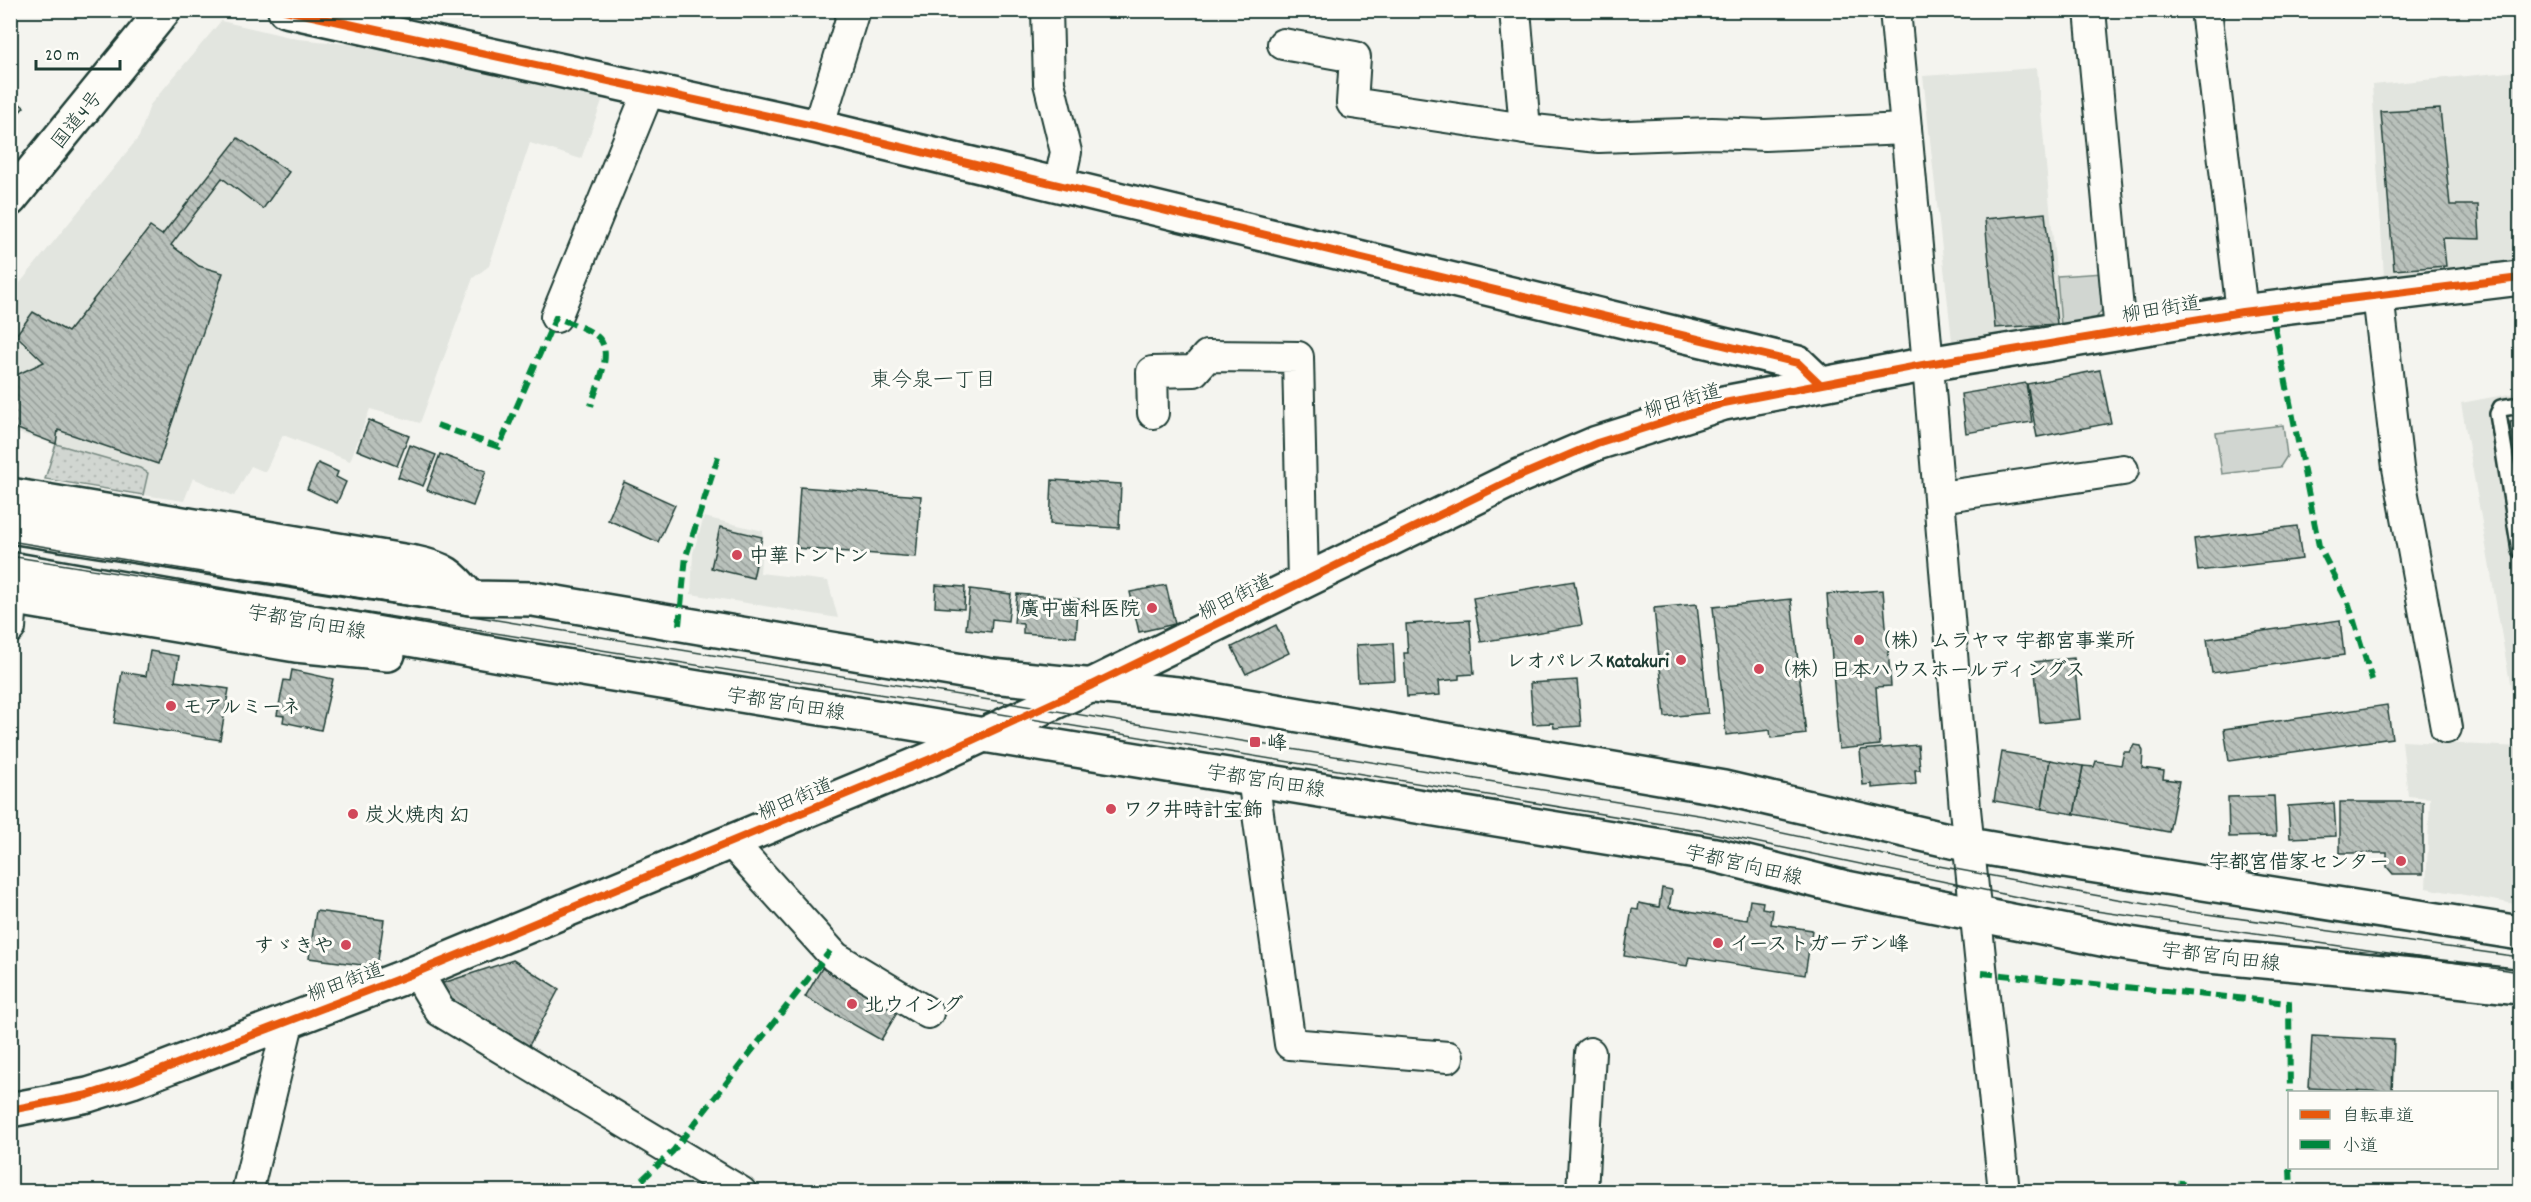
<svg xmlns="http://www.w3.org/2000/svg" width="2531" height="1202" font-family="Dekko,'Klee One',sans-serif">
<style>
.built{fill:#e2e5df}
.grass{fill:url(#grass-dots);stroke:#788a82;stroke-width:1.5}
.park{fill:#d1d6d1;stroke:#788a82;stroke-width:1.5}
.building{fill:url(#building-back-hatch);stroke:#1f3d34;stroke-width:1.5}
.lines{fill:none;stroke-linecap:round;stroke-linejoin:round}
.lane-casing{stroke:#1f3d34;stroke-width:20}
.street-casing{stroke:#1f3d34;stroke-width:34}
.secondary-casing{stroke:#1f3d34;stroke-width:38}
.primary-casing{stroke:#1f3d34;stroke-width:38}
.highway-casing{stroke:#1f3d34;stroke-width:38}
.lane{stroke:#fdfcf7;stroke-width:15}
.street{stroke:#fdfcf7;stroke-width:30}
.secondary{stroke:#fdfcf7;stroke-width:33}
.primary{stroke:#fdfcf7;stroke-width:33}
.highway{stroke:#fdfcf7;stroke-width:33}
.tram{stroke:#1f3d34;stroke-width:1.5}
.quiet{stroke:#00873e;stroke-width:6;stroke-dasharray:12 6;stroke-linecap:butt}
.cycleway-casing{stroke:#fdfcf7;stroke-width:11}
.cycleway{stroke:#e8590c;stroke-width:8}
.poi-dot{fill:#d1495b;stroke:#fdfcf7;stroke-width:2}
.labels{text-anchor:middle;stroke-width:6;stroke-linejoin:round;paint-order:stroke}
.street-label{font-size:20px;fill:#1f3d34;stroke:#fdfcf7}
.poi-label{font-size:20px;font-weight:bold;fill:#1f3d34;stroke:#fdfcf7;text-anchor:start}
.neighbourhood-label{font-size:21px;fill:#1f3d34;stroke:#fdfcf7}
</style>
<defs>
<pattern id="grass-dots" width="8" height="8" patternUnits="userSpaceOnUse" patternTransform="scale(1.5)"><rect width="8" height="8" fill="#d1d6d1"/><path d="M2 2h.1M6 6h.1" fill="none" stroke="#b3b9b4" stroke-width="1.8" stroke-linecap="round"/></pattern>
<pattern id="building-back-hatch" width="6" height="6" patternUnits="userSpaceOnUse" patternTransform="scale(1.5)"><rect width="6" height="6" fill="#b9c1bb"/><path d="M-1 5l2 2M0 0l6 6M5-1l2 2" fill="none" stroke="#969e99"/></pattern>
</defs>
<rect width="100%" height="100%" fill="#f4f4ef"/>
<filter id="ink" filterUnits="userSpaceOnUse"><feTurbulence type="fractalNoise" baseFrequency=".0167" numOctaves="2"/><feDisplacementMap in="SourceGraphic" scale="12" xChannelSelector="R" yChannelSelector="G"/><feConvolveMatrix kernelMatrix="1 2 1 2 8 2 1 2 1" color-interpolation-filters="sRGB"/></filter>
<g filter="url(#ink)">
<!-- built -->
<g class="built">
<path d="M221,21L298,39L378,47L442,60L599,94L603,98L581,159L530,143L489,266L473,278L420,423L370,409L350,461L283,435L265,472L251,466L234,496L193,478L184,501L143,495L148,473L140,468L11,431V294L139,137L150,105Z"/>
<path d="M2037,68L2061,325L1955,343L1952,341L1923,76Z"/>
<path d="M2519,71L2520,263L2384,277L2372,85Z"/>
<path d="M2520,293V340L2513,294Z"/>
<path d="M2520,392V740L2461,403Z"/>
<path d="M704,517L763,531L760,573L828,581L838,618L691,594L693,553Z"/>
<path d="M2402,741L2520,747V905L2426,888L2430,798L2408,796Z"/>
</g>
<!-- grass -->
<path class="grass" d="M56,444L140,468L148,473L143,495L45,479Z"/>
<!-- park -->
<g class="park">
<path d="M2104,273L2107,302L2095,320L2061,325L2057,276Z"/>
<path d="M2283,425L2287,456L2280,467L2222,474L2216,433Z"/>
</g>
<!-- building -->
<g class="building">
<path d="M10,96L24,107L10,123Z"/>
<path d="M2440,109L2450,205H2478L2480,239L2443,238L2446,266L2394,270L2381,112Z"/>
<path d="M238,138L289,172L263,209L222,178L171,245L199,266L223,273L158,464L58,430L56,444L10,426V378L44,362L16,335L33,312L68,332L150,227L162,235Z"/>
<path d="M2045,213L2057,324L1995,328L1985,219Z"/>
<path d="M2100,370L2111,423L2037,437L2027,384Z"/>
<path d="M2026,383L2032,422L1966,433L1961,394Z"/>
<path d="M369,420L409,436L397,466L357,450Z"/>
<path d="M2520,420V517L2510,422Z"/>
<path d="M410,445L436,455L423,486L398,477Z"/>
<path d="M440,454L486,471L473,506L427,490Z"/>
<path d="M318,463L338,472L336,477L346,482L337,503L307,489Z"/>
<path d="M1052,480L1121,484L1119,528L1050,524Z"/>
<path d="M624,482L675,505L658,542L608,520Z"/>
<path d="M800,487L921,496L916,557L796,548Z"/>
<path d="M2297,526L2302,559L2198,571L2194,539Z"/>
<path d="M720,527L762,537L753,578L711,568Z"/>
<path d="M1574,581L1582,625L1481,642L1473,598Z"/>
<path d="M936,585L965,587L964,609L935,607Z"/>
<path d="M1166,585L1175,624L1139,632L1130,592Z"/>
<path d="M970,589L1011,594L1008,621L992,619L991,632L966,629Z"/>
<path d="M1883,590L1891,686L1876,687L1880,745L1839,749L1827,594Z"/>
<path d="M1017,594L1079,599L1076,637L1023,633V624L1014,623Z"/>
<path d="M1791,599L1806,734L1771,738L1770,730L1726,735L1713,607Z"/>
<path d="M1697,604L1708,713L1665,717L1654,608Z"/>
<path d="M1470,620L1474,674L1459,675V679L1439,681L1440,695L1407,697L1404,653H1408L1406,624Z"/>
<path d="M2340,620L2344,655L2212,673L2207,639Z"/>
<path d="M1276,625L1289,653L1246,674L1232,647Z"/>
<path d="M1393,643L1395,680L1358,682L1356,645Z"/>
<path d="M150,651L179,656L175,681L229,689L220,740L114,723L122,672L146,676Z"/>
<path d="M2074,658L2080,719L2040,723L2034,662Z"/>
<path d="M292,670L333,679L321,730L283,722L284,716L277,715L284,680L290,681Z"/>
<path d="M1577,680L1581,726L1554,728L1553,723L1533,724L1530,683Z"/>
<path d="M2387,705L2392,738L2229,761L2224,729Z"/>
<path d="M1918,745L1920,770H1915L1916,784L1872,788V784L1863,785L1860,750Z"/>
<path d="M2134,745L2141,746L2143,751L2142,768L2164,771L2163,779L2179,781L2169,832L2074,814L2083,766L2094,767L2096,761L2121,765L2124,752H2130Z"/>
<path d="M2002,752L2050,760L2042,809L1994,801Z"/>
<path d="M2050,760L2083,766L2074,814L2042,809Z"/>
<path d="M2274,796L2276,836L2229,837L2228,797Z"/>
<path d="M2340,802H2423V874H2393L2387,867V853H2340Z"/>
<path d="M2334,803L2336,836L2290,838L2288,806Z"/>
<path d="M1662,888L1672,890L1669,908L1747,920L1750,900L1763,902L1762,908L1773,910L1771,924L1812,930L1805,975L1689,957L1687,966L1624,956L1632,909L1638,910L1639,903L1659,907Z"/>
<path d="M316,911L384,920L377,967L309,958Z"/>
<path d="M513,960L559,989L524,1055L445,1004L437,985Z"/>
<path d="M822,968L898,1011L881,1040L805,997Z"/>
<path d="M2312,1036L2394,1040L2392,1092L2309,1088Z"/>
</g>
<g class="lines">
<!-- lane casing -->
<g class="lane-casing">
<path id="lane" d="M2520,405L2501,408L2498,414L2520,550"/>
</g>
<!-- street casing -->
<g class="street-casing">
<g id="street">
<path d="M1047,10L1049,83L1066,152L1059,185"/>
<path d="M1515,10L1525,129"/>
<path d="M1895,10L1927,354L1965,809L2004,1192"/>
<path d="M2090,10L2120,331"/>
<path d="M2206,10L2242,312"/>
<path d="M1283,44L1355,57L1352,103L1525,129L1599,137L1712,133L1765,135L1906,129"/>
<path d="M818,127L854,10"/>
<path d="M2378,295L2398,468L2446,728"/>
<path d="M556,317L649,90"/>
<path d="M1153,413L1152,372L1194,371L1207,356L1298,357L1303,582"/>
<path d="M1940,497L2123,470"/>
<path d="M10,628L12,598"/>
<path d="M1253,778L1290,1044L1448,1057"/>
<path d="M732,843L835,957L928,1013"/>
<path d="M417,972L440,1011L741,1192"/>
<path d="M247,1192L289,1019"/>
<path d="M1582,1192L1590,1053"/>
</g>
</g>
<!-- secondary casing -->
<g class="secondary-casing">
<g id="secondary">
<path d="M285,10L818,127L1798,363L1820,384"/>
<path d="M10,1110L88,1095L132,1081L417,972L933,758L1092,685L1515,478L1597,443L1724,403L1928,364L2242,312L2520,278"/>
</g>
</g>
<!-- primary casing -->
<g class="primary-casing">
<g id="primary">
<path d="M10,495L415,563C444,569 451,574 470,598"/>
<path d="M10,526L470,598L533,599L992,676L1177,694L1724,788L1969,845L2033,856L2520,933"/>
<path d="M10,569L534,661L1715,855L1846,888L2117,942L2198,955L2393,973L2520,987"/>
<path d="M10,597L296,645L388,654"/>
</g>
</g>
<!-- highway casing -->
<g class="highway-casing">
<path id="highway" d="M10,199L164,10"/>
</g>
<!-- lane -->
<use href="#lane" class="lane"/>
<!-- street -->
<use href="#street" class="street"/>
<!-- secondary -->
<use href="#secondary" class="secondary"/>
<!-- primary -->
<use href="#primary" class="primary"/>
<!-- highway -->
<use href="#highway" class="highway"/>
<!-- tram -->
<g class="tram">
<path d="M10,541L1704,816L1912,861L2094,895L2192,912L2520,957"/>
<path d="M10,556L935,703L1698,830L2027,899L2089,910L2520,972"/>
</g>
<!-- quiet -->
<g class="quiet">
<path d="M2271,308L2319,546L2349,605L2372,680"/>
<path d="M437,425L499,447L556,317C568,323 589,328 599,338C614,354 596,387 591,406"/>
<path d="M679,625L686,556L720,451"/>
<path d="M1982,973L2289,1003L2290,1092"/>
<path d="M2290,1168L2291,1192"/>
<path d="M629,1192L673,1151L830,951"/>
<path d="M2181,1192L2182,1175"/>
</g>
<!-- cycleway casing -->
<g class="cycleway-casing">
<g id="cycleway">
<path d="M285,10L818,127L1798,363L1820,384"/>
<path d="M10,1110L88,1095L132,1081L417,972L933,758L1092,685L1515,478L1597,443L1724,403L1928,364L2242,312L2520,278"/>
</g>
</g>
<!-- cycleway -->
<use href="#cycleway" class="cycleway"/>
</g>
</g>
<!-- markers -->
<g class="poi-dot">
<circle cx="737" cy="555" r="6"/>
<circle cx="1152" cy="608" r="6"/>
<circle cx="1859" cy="640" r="6"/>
<circle cx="1681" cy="660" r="6"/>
<circle cx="1759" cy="669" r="6"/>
<circle cx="171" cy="706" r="6"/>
<rect x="1249" y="736" width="12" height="12" rx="3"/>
<circle cx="1111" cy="809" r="6"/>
<circle cx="353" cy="814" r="6"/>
<circle cx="2401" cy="861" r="6"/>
<circle cx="1718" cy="943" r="6"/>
<circle cx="346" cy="945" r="6"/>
<circle cx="852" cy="1004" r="6"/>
</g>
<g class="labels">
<!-- street labels -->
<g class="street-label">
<text transform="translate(76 119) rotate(-51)" y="7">国道4号</text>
<text transform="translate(2161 308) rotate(-9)" y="7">柳田街道</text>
<text transform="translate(1682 400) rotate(-16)" y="7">柳田街道</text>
<text transform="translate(1235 596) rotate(-26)" y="7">柳田街道</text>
<text transform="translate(307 621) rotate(10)" y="7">宇都宮向田線</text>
<text transform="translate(786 703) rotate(9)" y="7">宇都宮向田線</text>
<text transform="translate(1266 780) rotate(9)" y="7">宇都宮向田線</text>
<text transform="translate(795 798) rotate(-23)" y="7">柳田街道</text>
<text transform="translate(1744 864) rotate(13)" y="7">宇都宮向田線</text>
<text transform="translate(2221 956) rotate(7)" y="7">宇都宮向田線</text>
<text transform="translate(345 981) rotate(-20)" y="7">柳田街道</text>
</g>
<!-- poi labels -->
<g class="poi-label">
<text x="749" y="562">中華トントン</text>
<text x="1140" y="615" text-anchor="end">廣中歯科医院</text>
<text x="1871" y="647">（株）ムラヤマ 宇都宮事業所</text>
<text x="1669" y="667" text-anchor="end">レオパレスKatakuri</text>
<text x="1771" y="676">（株）日本ハウスホールディングス</text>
<text x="183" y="713">モアルミーネ</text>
<text x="1267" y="749">峰</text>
<text x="1123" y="816">ワク井時計宝飾</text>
<text x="365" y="821">炭火焼肉 幻</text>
<text x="2389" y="868" text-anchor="end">宇都宮借家センター</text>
<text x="1730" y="950">イーストガーデン峰</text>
<text x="334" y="952" text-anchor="end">すゞきや</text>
<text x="864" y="1011">北ウイング</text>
</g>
<!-- neighbourhood labels -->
<g class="neighbourhood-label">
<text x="933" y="386">東今泉一丁目</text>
</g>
</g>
<!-- margin -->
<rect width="2531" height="1202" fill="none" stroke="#fdfcf7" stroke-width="36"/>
<rect x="18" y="18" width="2495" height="1166" fill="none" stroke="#1f3d34" stroke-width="2" filter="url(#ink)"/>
<!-- legend -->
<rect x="2288" y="1091" width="210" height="78" fill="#fdfcf7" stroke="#a4b0a9" stroke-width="1.5"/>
<rect x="2300" y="1110" width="30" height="9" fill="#e8590c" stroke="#a4b0a9" stroke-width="1.5"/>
<text x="2342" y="1121" font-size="18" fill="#1f3d34">自転車道</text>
<rect x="2300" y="1140" width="30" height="9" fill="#00873e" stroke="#a4b0a9" stroke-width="1.5"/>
<text x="2342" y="1151" font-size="18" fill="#1f3d34">小道</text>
<!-- scale -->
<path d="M36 60v9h84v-9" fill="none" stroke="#1f3d34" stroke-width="3"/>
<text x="45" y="60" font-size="18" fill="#1f3d34" stroke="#fdfcf7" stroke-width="4.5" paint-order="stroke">20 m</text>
</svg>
